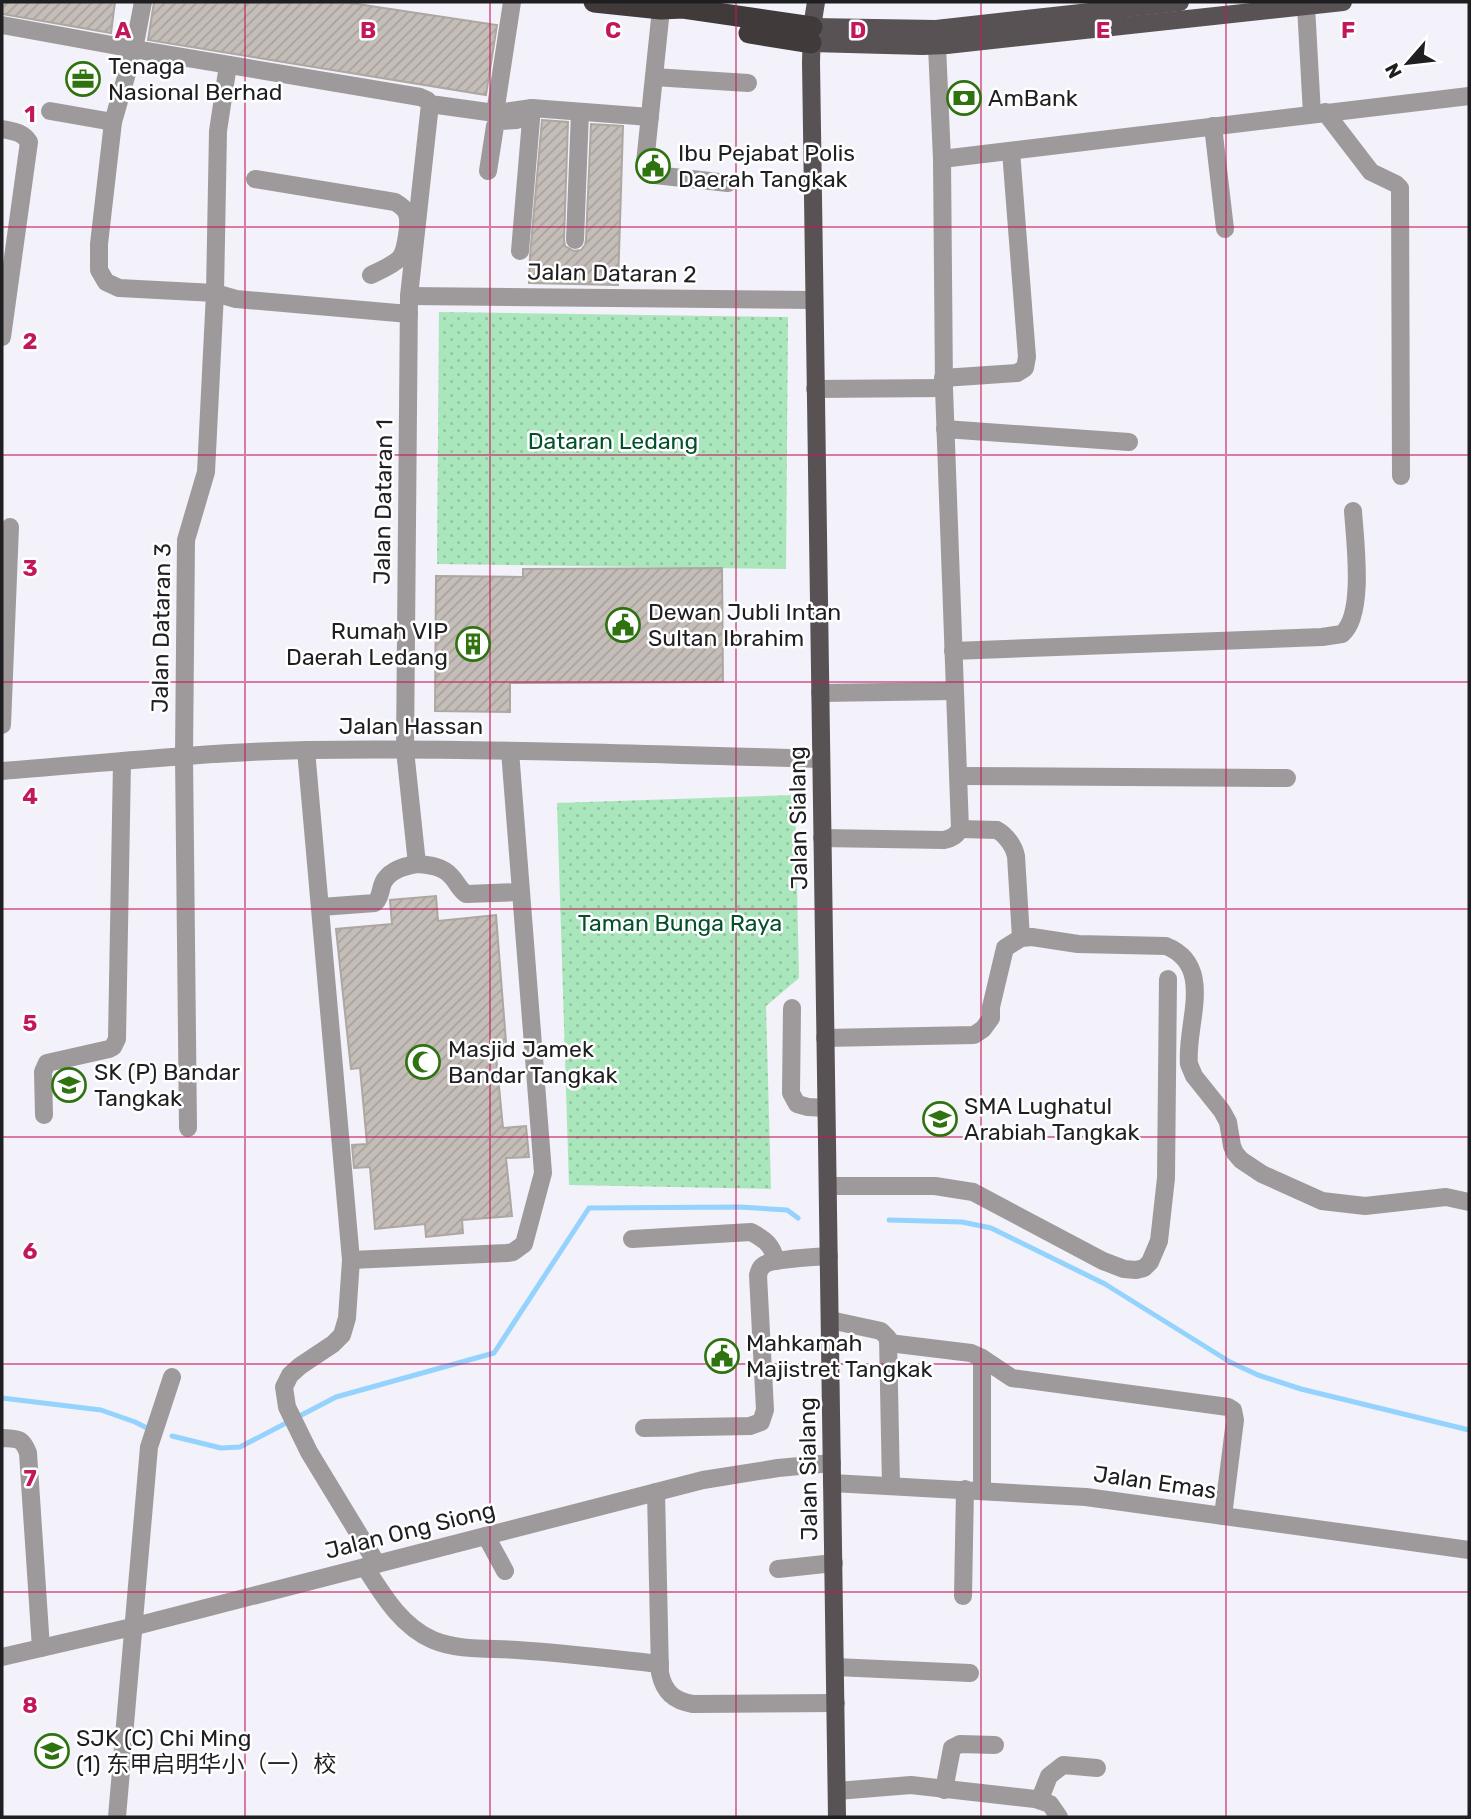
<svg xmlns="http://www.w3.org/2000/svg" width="1471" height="1819" font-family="Rubik,'Noto Sans SC',sans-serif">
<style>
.grass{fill:url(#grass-dots)}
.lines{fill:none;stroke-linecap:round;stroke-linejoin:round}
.stream{stroke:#93d3fd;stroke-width:5}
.building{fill:url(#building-hatch);stroke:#ada7a1;stroke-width:2}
.minor{stroke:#9e9a9b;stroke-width:18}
.major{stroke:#595254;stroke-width:18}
.highway{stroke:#413a3b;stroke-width:21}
.grid{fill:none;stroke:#c2185b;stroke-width:2;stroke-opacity:0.55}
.labels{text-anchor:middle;stroke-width:5;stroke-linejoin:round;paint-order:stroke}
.poi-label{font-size:23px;fill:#1f1f22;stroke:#fff;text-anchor:start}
.street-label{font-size:23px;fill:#1f1f22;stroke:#fff}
.park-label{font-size:23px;fill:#03502a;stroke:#fff}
.grid-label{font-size:23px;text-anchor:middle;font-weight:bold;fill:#c2185b;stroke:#fff;stroke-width:5;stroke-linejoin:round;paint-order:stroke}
</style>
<defs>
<pattern id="grass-dots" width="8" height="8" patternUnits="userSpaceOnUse" patternTransform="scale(1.75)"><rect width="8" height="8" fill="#aae6bc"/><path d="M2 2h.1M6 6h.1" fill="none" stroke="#92c5a1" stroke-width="1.8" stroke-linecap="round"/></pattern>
<pattern id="building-hatch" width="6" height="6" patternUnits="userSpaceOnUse" patternTransform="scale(1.75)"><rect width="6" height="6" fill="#c4bdb8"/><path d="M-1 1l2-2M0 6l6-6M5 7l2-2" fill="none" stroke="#a8a29e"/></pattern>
</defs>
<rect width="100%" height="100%" fill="#f3f1f9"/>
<!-- grass -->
<g class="grass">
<path d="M439,312L788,317L786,569L437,564Z"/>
<path d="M795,795L799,978L766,1006L771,1189L569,1185L557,803Z"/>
</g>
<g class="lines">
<!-- stream -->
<g class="stream">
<path d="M889,1220L962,1222L991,1228L1105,1284L1230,1362L1258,1375L1301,1389L1469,1430"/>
<path d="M2,1398L101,1410L135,1422L149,1429"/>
<path d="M172,1436L221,1448L240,1447L336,1397L494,1353L589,1208L740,1207L787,1210L798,1218"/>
</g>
</g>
<!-- building -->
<g class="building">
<path d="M2,2H115L111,33L2,14Z"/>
<path d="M154,2H344L497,25L486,95L148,40Z"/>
<path d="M542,120L568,122L564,240L565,246L574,251L581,250L585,245L586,240L591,124L623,126L618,285L529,283L530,256Z"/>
<path d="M722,568L723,682L510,683V712L435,711L436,576L523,577V569Z"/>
<path d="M436,896L438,921L496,915L507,1055L496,1056L503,1128L526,1126L529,1157L506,1158L512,1216L462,1220L463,1233L426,1237L425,1224L375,1229L370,1167L354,1168L352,1145L367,1144L360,1068L351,1069L336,929L392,924L390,900Z"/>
</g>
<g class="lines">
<!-- minor -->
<g class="minor">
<path d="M143,2L134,49L420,97L427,100L430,104L495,113L532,108L650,117"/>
<path d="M1306,6L1312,114"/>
<path d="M661,9L645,163C646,170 649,173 655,175L728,183"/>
<path d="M2,25L134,49L113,122L99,244V270L106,282L119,288L215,293L236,299L409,314"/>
<path d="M654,77L748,83"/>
<path d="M430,104L409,296L405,750L417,864C429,865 442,866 451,876C457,882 459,889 466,894L520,892"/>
<path d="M50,111L113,122"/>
<path d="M1325,112L1371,172L1396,184L1400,188L1401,476"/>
<path d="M495,113L512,2"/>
<path d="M1213,126L1225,229"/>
<path d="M2,129C12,131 23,132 29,142L2,337"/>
<path d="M942,159L1469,96"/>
<path d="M488,171L495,126L499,121L517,120"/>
<path d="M255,179L395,202C400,205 405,208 407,214C410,222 406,251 400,258C392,266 381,270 371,275"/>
<path d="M575,240L580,112"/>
<path d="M520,251L532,108"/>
<path d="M409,296L814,300"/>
<path d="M943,378L1017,373L1025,368L1027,357L1011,151"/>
<path d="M815,389L944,388"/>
<path d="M945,429L1129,442"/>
<path d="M953,651L1322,637L1342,634C1365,615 1355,541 1353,511"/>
<path d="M820,693L954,691"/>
<path d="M2,725L10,527"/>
<path d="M306,750L351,1260L347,1318L342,1335L333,1344L300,1366L290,1375L284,1387L287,1407L309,1452L377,1564"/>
<path d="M2,771C104,763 206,752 308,750C479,748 650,754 821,759"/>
<path d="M959,776L1287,778"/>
<path d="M960,829L997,830C1006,835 1014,846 1016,856L1021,938"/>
<path d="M822,838L944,840C952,838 956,836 960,829L944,388L942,159L937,46"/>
<path d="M321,907L375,903C381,897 380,890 383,883C389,870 404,866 417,864"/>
<path d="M792,1008L791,1093L797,1104L808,1107L826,1108"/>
<path d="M825,1038L974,1035L983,1029L991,1018V1007L1005,948L1021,938L1032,937L1078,944L1166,946C1216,966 1185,1025 1189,1064L1194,1076L1222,1111L1228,1122L1232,1146L1235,1153L1241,1160L1262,1174L1322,1201L1365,1206L1446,1197L1469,1202"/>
<path d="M44,1115L43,1072L47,1063L109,1049L113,1047L117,1039L122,762"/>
<path d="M188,1128L184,756L186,540L206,472L215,293L218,131L228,65"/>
<path d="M828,1186H935L973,1192L1103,1261L1124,1269L1136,1270L1144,1268L1150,1262L1159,1241L1166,1178L1168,979"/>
<path d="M632,1239L751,1232C766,1240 772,1245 776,1261"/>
<path d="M351,1260L507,1253L513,1252L524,1244L543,1173L510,751"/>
<path d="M830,1320L881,1331L888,1338L891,1486"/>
<path d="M889,1343L971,1353L982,1358L1012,1378L1228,1407L1233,1410L1235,1420L1223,1516"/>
<path d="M644,1428L750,1426L761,1422L765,1410L758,1275C760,1270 759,1268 764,1265C771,1259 817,1257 829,1256"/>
<path d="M2,1438C17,1439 22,1437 28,1453L41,1648"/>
<path d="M832,1483L1086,1497L1469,1550"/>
<path d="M982,1491V1358"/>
<path d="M656,1492L660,1673C664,1692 674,1701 693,1704L836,1703"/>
<path d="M486,1536L505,1571"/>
<path d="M365,1567C383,1595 401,1626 433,1640C459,1651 489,1648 517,1650C565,1653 613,1659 660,1664"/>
<path d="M778,1569L834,1563"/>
<path d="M963,1596L965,1489"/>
<path d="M2,1657L132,1627L703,1480L778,1468L832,1463"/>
<path d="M835,1667L970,1673"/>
<path d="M944,1790L952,1748L960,1744L995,1745"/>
<path d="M837,1791L911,1785L1035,1799L1050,1804L1059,1817"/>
<path d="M1040,1799L1049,1776L1063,1765L1097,1768"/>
<path d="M117,1817L149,1447L172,1377"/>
</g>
<!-- major -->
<g class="major">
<path d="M816,2L812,27L811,62L837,1817"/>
<path d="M812,27L936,29L1180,2"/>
<path d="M811,43L923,46L947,45L1343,2"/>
</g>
<!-- highway -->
<g class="highway">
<path d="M594,2L661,9L683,8L812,27"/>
<path d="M749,33L811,43"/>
</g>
</g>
<!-- grid -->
<path class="grid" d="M245,2V1817M490,2V1817M736,2V1817M981,2V1817M1226,2V1817M2,227H1469M2,455H1469M2,682H1469M2,909H1469M2,1137H1469M2,1364H1469M2,1592H1469"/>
<!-- icons -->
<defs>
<g id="office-ring" transform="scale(1.75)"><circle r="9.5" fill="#fff" stroke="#2f7311" stroke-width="1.5"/><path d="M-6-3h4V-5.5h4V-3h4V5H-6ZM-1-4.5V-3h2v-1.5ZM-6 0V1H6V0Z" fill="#2f7311"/></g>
<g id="bank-ring" transform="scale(1.75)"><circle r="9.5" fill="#fff" stroke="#2f7311" stroke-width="1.5"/><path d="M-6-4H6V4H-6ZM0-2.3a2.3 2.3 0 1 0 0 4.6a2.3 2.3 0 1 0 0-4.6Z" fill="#2f7311"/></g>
<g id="civic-ring" transform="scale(1.75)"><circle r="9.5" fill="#fff" stroke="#2f7311" stroke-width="1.5"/><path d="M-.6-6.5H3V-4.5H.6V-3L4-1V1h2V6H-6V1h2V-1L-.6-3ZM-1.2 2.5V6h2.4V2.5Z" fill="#2f7311"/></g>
<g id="building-ring" transform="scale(1.75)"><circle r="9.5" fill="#fff" stroke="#2f7311" stroke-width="1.5"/><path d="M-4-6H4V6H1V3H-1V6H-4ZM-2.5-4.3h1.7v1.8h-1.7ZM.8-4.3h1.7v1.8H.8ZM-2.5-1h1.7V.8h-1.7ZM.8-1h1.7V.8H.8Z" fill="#2f7311"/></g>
<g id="mosque-ring" transform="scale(1.75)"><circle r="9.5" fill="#fff" stroke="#2f7311" stroke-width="1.5"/><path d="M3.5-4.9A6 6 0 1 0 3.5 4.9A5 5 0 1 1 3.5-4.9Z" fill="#2f7311"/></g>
<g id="school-ring" transform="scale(1.75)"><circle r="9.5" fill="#fff" stroke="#2f7311" stroke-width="1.5"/><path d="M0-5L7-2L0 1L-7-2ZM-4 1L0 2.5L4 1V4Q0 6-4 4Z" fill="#2f7311"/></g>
</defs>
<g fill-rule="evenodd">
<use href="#office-ring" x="83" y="79"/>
<use href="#bank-ring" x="964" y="98"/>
<use href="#civic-ring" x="653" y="166"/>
<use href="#civic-ring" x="623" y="625"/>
<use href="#building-ring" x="473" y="644"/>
<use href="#mosque-ring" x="423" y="1062"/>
<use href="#school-ring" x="69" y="1085"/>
<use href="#school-ring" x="940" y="1119"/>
<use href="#civic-ring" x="722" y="1356"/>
<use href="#school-ring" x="52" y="1751"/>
</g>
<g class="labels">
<!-- poi labels -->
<g class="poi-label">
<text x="108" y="74">Tenaga<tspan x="108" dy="26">Nasional Berhad</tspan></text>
<text x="988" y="106">AmBank</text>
<text x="678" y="161">Ibu Pejabat Polis<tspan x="678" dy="26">Daerah Tangkak</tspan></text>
<text x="648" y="620">Dewan Jubli Intan<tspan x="648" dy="26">Sultan Ibrahim</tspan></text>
<text x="448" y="639" text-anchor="end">Rumah VIP<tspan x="448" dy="26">Daerah Ledang</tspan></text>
<text x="448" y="1057">Masjid Jamek<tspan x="448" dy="26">Bandar Tangkak</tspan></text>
<text x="94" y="1080">SK (P) Bandar<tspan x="94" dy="26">Tangkak</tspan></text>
<text x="964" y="1114">SMA Lughatul<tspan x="964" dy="26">Arabiah Tangkak</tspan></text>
<text x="746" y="1351">Mahkamah<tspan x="746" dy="26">Majistret Tangkak</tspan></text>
<text x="76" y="1746">SJK (C) Chi Ming<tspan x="76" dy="26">(1) 东甲启明华小（一）校</tspan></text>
</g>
<!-- street labels -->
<g class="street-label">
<text transform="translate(612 273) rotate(1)" y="8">Jalan Dataran 2</text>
<text transform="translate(383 502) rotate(-89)" y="8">Jalan Dataran 1</text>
<text transform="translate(161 628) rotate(-89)" y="8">Jalan Dataran 3</text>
<text x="411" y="734">Jalan Hassan</text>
<text transform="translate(798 818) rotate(-91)" y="8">Jalan Sialang</text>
<text transform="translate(808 1469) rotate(-91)" y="8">Jalan Sialang</text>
<text transform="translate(1155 1482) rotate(8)" y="8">Jalan Emas</text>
<text transform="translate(410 1530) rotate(-14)" y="8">Jalan Ong Siong</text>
</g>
<!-- park labels -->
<g class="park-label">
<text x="613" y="449">Dataran Ledang</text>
<text x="680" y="931">Taman Bunga Raya</text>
</g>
</g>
<g class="grid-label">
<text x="123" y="38">A</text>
<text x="368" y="38">B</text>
<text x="613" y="38">C</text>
<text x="858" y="38">D</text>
<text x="1103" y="38">E</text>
<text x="1348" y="38">F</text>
<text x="30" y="122">1</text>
<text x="30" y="349">2</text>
<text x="30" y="576">3</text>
<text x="30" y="804">4</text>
<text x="30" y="1031">5</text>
<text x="30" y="1259">6</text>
<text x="30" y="1486">7</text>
<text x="30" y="1713">8</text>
</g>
<!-- border -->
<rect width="1471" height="1819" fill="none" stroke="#1f1f22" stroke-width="7"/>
<!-- north arrow -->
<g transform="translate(1408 63) rotate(242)" stroke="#ffffff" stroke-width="5" paint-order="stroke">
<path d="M0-5L12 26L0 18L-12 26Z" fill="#1f1f22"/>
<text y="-10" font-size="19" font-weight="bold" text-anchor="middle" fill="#1f1f22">N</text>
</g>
</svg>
